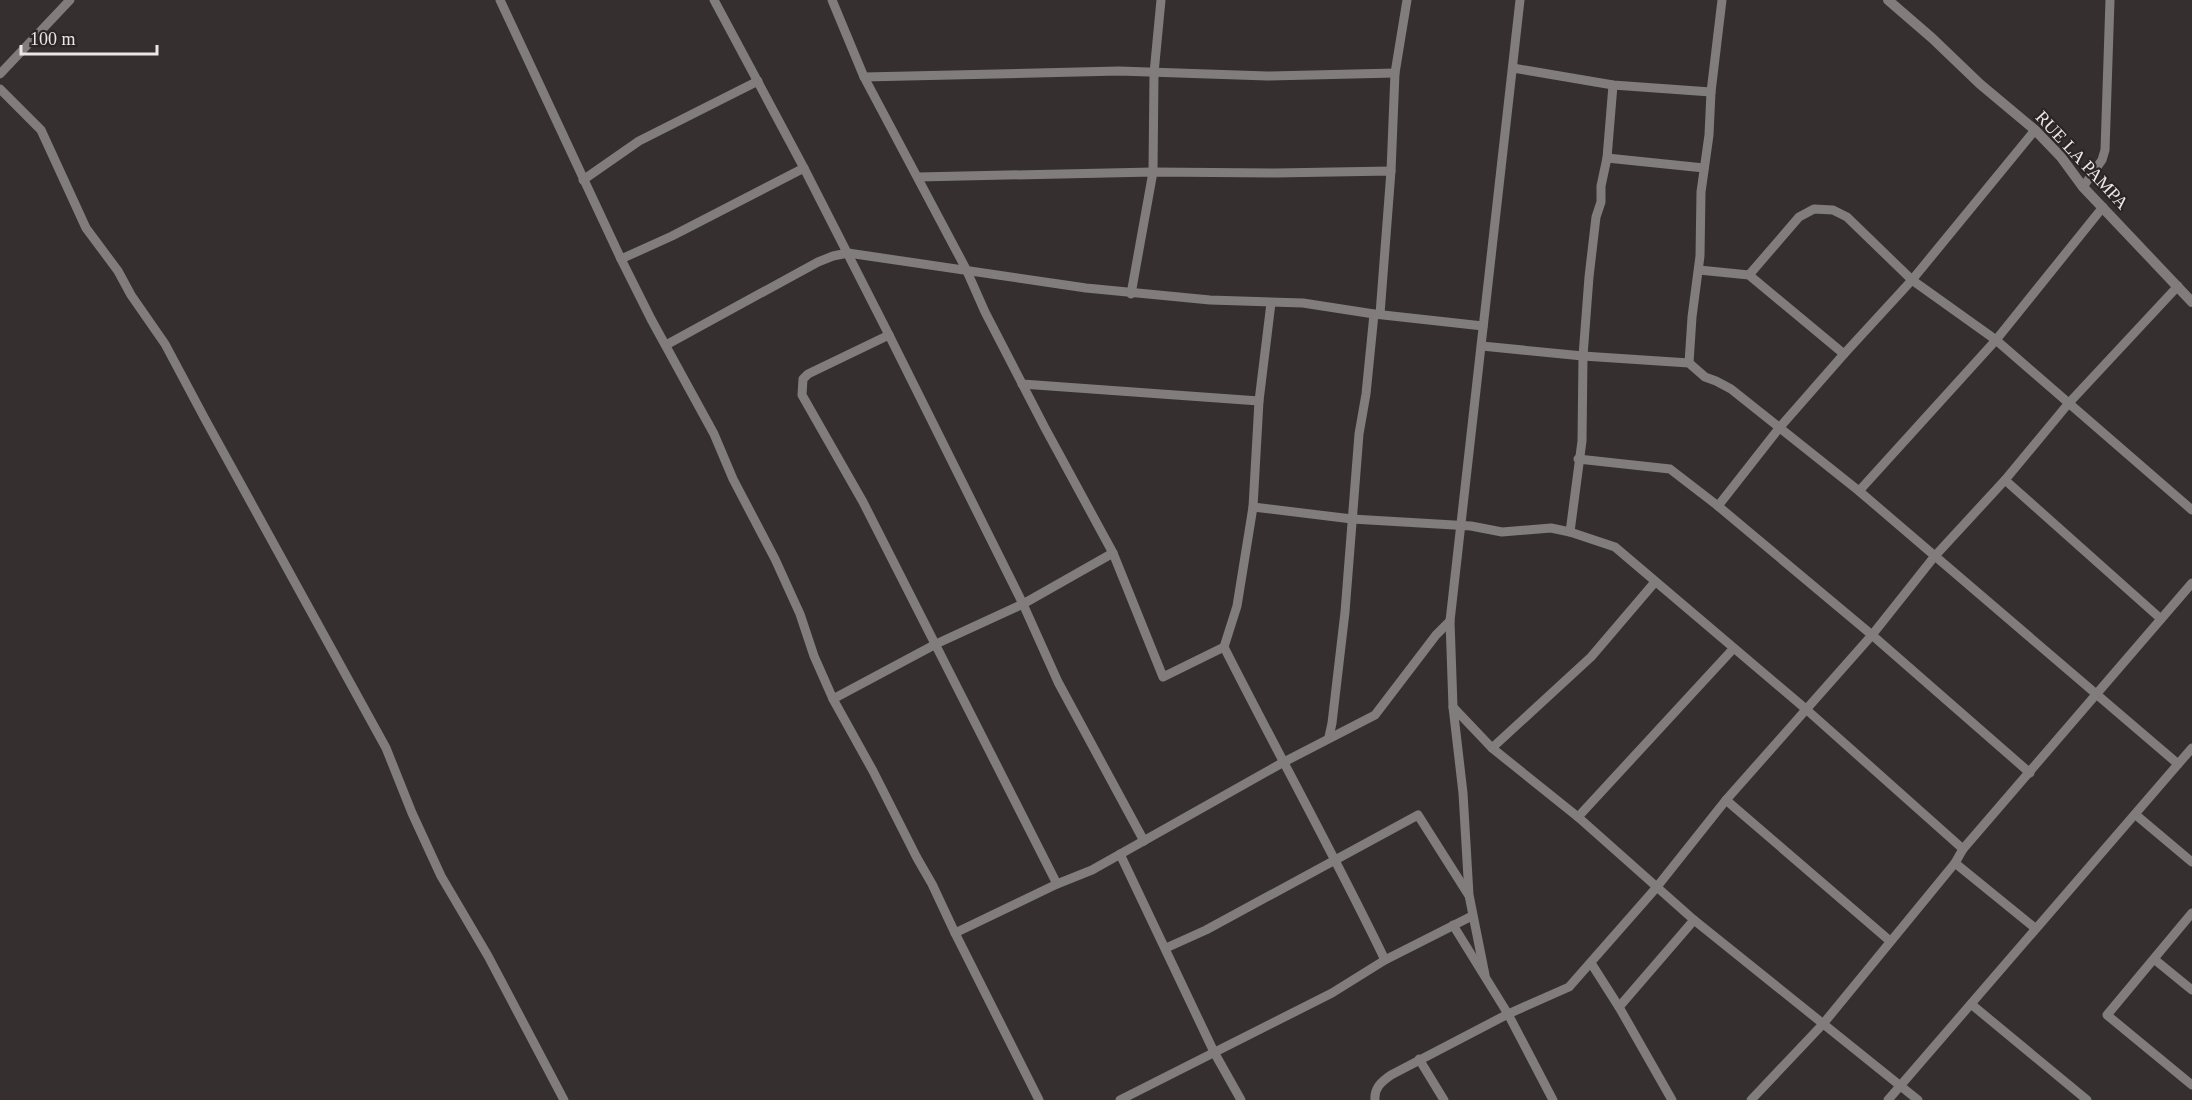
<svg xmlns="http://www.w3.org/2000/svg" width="2192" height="1100" font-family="'Times New Roman',serif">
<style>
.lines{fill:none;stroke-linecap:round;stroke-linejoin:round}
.minor{stroke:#817d7d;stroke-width:9}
.tertiary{stroke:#817d7d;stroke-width:10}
.labels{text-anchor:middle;stroke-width:4.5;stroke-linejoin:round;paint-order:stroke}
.street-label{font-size:18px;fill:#ece7e7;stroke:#2c2525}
</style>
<rect width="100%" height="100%" fill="#362f2f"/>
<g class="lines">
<!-- minor -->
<g class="minor">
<path d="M500,0L621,259L651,319L714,434L733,479L775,559L800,614L814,656L833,699L873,771L917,858L932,884L955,933L1039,1100"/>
<path d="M714,0L804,168L889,335L1023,604L1058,682L1144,841"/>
<path d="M832,0L864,77L966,269L985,312L1045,428L1113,553L1163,677L1224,647C1277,752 1334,854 1385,960"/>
<path d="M1513,68L1613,85L1711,92L1722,0"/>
<path d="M0,74L70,0"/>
<path d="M864,77L1119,71L1267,76L1395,73"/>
<path d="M0,89L41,130L86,228L118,271L131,295L165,344L205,419L386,748L412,813L441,876L488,956L564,1100"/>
<path d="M1607,158L1704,168"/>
<path d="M1391,171L1395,73L1407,0"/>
<path d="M918,177L1153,172L1276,173L1391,171L1380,314"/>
<path d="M583,180L639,141L758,81"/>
<path d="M2083,187L2102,160L2105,150L2110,0"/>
<path d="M621,259L672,236L804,168"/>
<path d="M1699,270L1749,275L1844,354"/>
<path d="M1749,275L1799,217L1814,209L1833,210L1847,217L1912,280L1996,340L2192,510"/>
<path d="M1131,294L1153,172L1154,73L1161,0"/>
<path d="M889,335L808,374L803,379L802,395L863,502L1057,884"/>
<path d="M666,345L818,262L833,256L848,253L1086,288L1210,300L1303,303L1374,314L1483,326"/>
<path d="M1482,346L1583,356L1689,363L1705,377L1716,381L1731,389L1859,491L2178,764"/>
<path d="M1689,363L1692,317L1700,256L1701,192L1709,135L1711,92"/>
<path d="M1022,384L1259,401"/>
<path d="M1578,459L1670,469L1718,506L1872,635L2030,773"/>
<path d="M2005,480L2161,619"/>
<path d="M1859,491L1996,340L2103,207"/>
<path d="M1718,506L1780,427L1844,354L1912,280L2035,130"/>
<path d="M1253,507L1352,519L1471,526L1502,532L1551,528L1570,532L1615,547L1807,710L1963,849"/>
<path d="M1570,532L1582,441L1583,356L1589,277L1596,217L1601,202V186L1607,158L1613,85"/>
<path d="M1224,647L1237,606L1253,507L1259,401L1271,303"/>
<path d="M833,699L936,644L1023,604L1113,553"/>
<path d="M1453,707L1492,748L1578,817L1694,920L1918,1100"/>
<path d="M1329,737L1332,723L1345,612L1359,434L1366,394L1374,314"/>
<path d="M1492,748L1591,657L1655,582"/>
<path d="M1726,800L1890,941"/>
<path d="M2136,815L2192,862"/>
<path d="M1578,817L1733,649"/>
<path d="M1120,854L1214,1052L1241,1100"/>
<path d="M1955,863L2035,928"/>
<path d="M2192,913L2107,1015L2192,1085"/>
<path d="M1453,925L1508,1014L1553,1100"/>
<path d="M955,933L1057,884L1092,870L1282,763L1375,715L1436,635L1450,621"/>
<path d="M1166,948L1206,930L1418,815L1468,894"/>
<path d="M2154,959L2192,990"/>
<path d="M1591,963L1619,1007L1672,1100"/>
<path d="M1485,975L1469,895L1463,793L1453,707L1450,621L1520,0"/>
<path d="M1971,1004L2087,1100"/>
<path d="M1619,1007L1694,920"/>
<path d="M1419,1059L1444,1100"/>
<path d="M1120,1100L1332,993L1385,960L1472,916"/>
<path d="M1375,1100C1374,1088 1381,1082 1391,1075L1508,1014L1569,987L1656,888L1726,800L1872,635L1934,557L2005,480L2068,404L2178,286"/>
<path d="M1751,1100L1823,1024L1955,863L1963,849L2192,583"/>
<path d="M1888,1100L2192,748"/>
</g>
<!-- tertiary -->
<path class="tertiary" d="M1888,0L1932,38L1980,84L2035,130L2061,157L2083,187L2192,302"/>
</g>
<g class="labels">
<!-- street labels -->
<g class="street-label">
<text transform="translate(2082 160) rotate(47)" y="6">RUE LA PAMPA</text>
</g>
</g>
<!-- scale -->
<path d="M21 45v9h136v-9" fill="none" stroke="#ece7e7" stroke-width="3"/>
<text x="30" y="45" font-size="18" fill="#ece7e7" stroke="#2c2525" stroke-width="4.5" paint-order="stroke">100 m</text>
</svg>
